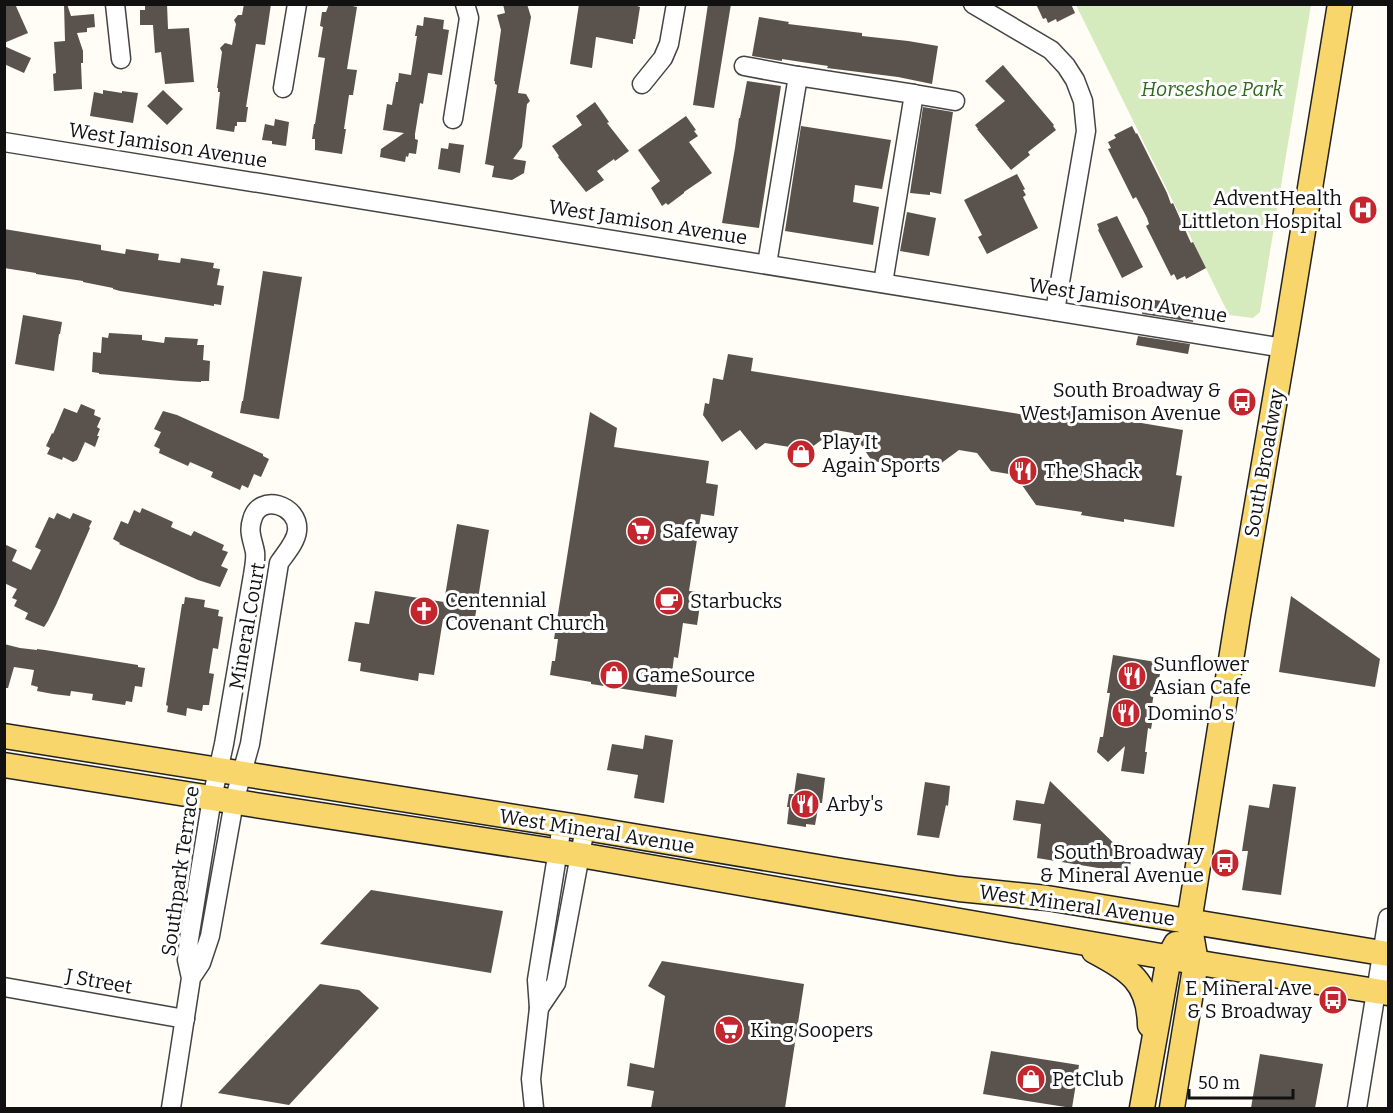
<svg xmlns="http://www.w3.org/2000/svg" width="1393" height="1113" font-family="Bitter,serif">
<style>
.park{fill:#d5ebbd}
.building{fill:#5a524d}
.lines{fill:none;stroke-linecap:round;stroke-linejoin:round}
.minor-casing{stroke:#444;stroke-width:21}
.major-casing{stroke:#222;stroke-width:27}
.minor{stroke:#fff;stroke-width:18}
.major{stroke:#f9d66b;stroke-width:24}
.labels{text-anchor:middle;stroke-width:6;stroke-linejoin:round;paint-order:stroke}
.park-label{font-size:20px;font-style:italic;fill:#2f6b1f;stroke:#fff}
.street-label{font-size:20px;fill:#111;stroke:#fff}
.poi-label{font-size:20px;fill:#111;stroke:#fff;text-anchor:start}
</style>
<rect width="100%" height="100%" fill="#fffdf5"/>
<!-- park -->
<path class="park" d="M1076,5H1311L1260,312L1253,318L1229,315Z"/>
<!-- building -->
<g class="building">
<path d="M4,4H15L28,33L4,43Z"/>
<path d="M64,4H67L71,16L94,14L95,27L87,28V32L77,33L83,51V63H81L82,89L54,91L53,74L56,73L54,42L65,41Z"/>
<path d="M145,4H167L168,29L189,28L194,82L165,84L161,52L155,53L153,25H140V10H145Z"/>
<path d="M244,4H271L265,45L256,44L246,107H248L246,122H237V126H235L234,132L216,129L220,92H218V88H217L222,52L220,48L225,43L232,45L236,24L234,20L238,15H242Z"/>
<path d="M329,4H343L357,7L347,69L357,70L353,95H349L344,129H346L342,154L315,150V139H312L314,124H315L325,58L318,57L323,27L320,26L322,12H326Z"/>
<path d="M503,4H527L531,17L518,93L526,94L530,101L527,104L522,147L513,159L526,161L524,173L512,180L492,177L494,166L485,164L497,85L495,84V81H494L501,30L497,15L505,13Z"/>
<path d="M579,4H638L637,6L640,7L635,39H633V44L596,37L592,68L570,64Z"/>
<path d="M708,4H731L714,108L693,105Z"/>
<path d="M1036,4H1071L1075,13L1057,22L1056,19L1048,23L1046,18L1043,19Z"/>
<path d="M424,17L444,20L443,29L449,30L442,75L428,73L423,104L420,103L415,134V139L418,140L416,154L409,153L408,157L406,156L405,162L380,157L381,149L404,133L383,130L387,104L392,105L396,82H398L399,73L411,75L417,36H415L417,25L423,26Z"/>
<path d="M759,17L789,22L788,24L862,33V36L908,41L938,46L932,84L898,77L827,68L828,66L782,59V61L752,56Z"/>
<path d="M4,46L31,58L24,73L4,64Z"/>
<path d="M1003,65L1054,125L1053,126L1056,130L1028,152L1030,155L1011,170L977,129H978L975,125L1005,101L985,81Z"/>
<path d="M747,81L781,86L759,228L722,223L735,148L739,118H740Z"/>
<path d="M103,90L122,93V91L138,93L133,123L90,116L94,92L103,94Z"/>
<path d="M163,90L183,109L167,125L147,106Z"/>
<path d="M595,102L609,122L607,123L629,151L615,161L614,159L597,171L604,180L586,192L558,157L559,156L552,146L582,125L576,116Z"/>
<path d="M923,107L953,112L941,194L930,192V195L910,193Z"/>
<path d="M686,116L696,130L694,131L698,136L689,142L712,173L684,192V193L668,205L666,203L662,206L651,188L660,181L638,150Z"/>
<path d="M275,119L289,122L286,146L272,144V141L262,140L265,124L274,126Z"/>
<path d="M801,126L891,140L882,189L855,185L853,202L879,207L873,245L785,231Z"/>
<path d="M1132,126L1136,134L1137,133L1167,193L1171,204L1173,203L1191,243L1193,242L1206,268L1186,279L1185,276L1177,280L1174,274L1171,276L1146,226L1149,224L1147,218L1136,197L1133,199L1108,149L1111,148L1108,142L1116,138L1114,135Z"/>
<path d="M449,143L464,145L460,173L438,169L441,148L448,149Z"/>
<path d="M1017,174L1025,189L1023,190L1026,195L1023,197L1038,228L987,254L978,237L982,235L964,200Z"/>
<path d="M907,212L936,218L929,256L900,251Z"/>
<path d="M1117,216L1143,267L1122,278L1098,230L1099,229L1097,224Z"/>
<path d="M4,229L101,245V250L125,254L126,249L159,254L158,260L180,263L181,258L214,263L213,268L220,269L217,285L224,286L221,305L214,304V306L120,291L113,289V288L83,282V281L36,274V273L4,268Z"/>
<path d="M263,271L302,277L279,419L240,413L242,401H243Z"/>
<path d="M1144,298L1196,307L1193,322L1142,314Z"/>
<path d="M23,315L62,322L60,334H59L54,371L15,364Z"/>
<path d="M109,333L142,335V340L164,343L165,337L198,339L197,345H204L203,360L210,361L209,381H201V382L181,381L99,374V373L92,372L93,352L101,353L102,337L108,338Z"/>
<path d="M1138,336L1190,344L1188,354L1136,345Z"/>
<path d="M728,354L753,358L751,371L1051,419L1052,408L1183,430L1176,475L1182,476L1174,527L1124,519V522L1081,515L1082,512L1036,505L1015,475L991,471L977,453L959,450L932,470L872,461L853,433L835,430L808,450L765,443L756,450L740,430L722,442L703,415L705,403L709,404L713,378L723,380Z"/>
<path d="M81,404L95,410L94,415L101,418L97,427L100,429L97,436H99L95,447L85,442L77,460L73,462L63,457L62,460L47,454L50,448L46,446L52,433L53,434L64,408L77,413Z"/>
<path d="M163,411L177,415L263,454V456L269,459L261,477L254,474L248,488L242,485L240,490L211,477L213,472L190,462L188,466L159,453L160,449L154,446L161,432L154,429Z"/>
<path d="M590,412L617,428L614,447L709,461L706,483L718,485L714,516L701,514L689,591L702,592L697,625L683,623L678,658L674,657L671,681L678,682L676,697L591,684V682L550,675L552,661H555L558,639H554Z"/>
<path d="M142,508L173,522L171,527L191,536L194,531L224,545L222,550L228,552L221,566L228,569L220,587L198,580L119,544L120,543L113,539L121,521L128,524L134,510L140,513Z"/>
<path d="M57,513L70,519L73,513L92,521L89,527L90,528L87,535L56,605L48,621L44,627L25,619L28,613L14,606L17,600L12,598L17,589L4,583V544L17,550L12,561L31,570L41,550L35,547L49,517L54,519Z"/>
<path d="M457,524L489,530L474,624L443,619L434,675L419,673L418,681L360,671L361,663L348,661L355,622L369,624L375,591L444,602Z"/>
<path d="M1291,596L1380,659L1375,687L1279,672Z"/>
<path d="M185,597L205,600L204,607L219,610L218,616L223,617L218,649L213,648L209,673L214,674L209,705H203L202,711L187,708L186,716L167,712L168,706L166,705L182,604H184Z"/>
<path d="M4,644L20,648L37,650V649L45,650L138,665V667L145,668L142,687L135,686L132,702L126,701L125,705L92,700L93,694L71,691L70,696L53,694L37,691L38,687L31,685L34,670L14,667L8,688H4Z"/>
<path d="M1113,655L1162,663L1159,679H1156L1151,712H1154L1151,729L1148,728L1145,752H1147L1144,774L1121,771L1125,746L1108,762L1097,752L1100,737H1103L1110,693H1107Z"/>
<path d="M645,735L673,740L664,803L634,798L638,775L607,770L612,744L643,749Z"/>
<path d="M797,773L825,778L822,803H819L815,825L806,824V827L787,824L789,807H787L789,794H794Z"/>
<path d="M1050,781L1131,860L1129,873L1037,858L1041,824L1013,820L1016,800L1044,804Z"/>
<path d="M925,782L950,786L948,806L946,805L939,838L917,835Z"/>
<path d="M1273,784L1296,787L1281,895L1242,890L1248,851H1242L1249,805L1269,808Z"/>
<path d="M371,890L503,911L491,973L320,944Z"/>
<path d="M662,961L804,984L785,1108H651L654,1091L627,1086L630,1063L654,1068L665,996L648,986Z"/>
<path d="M320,984L359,990L379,1008L289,1105L218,1093Z"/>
<path d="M991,1051L1079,1065L1072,1108L983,1094Z"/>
<path d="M1260,1054L1323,1064L1315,1108H1251Z"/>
</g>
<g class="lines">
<!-- minor casing -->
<g class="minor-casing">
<g id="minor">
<path d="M115,4L121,59"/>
<path d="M973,4L1051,50L1066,66L1075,80L1083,101L1086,131L1055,311"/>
<path d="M744,66L798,76"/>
<path d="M642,84L663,58L669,44L676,4"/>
<path d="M283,88L297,4"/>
<path d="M914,94L955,101"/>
<path d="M453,119L469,18L465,4"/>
<path d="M4,142L1284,348"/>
<path d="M767,264L798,76L914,94L883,283"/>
<path d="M4,987L185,1019"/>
<path d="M539,1008L556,983L585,828"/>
<path d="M171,1108L191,978L187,960L189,939L212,798L224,744L253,575C254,568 256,559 255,552C253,541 248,532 252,520C259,492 300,505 297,531C296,542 285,554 279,563L250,744L234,802L210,936L201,963L191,978"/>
<path d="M534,1108L531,1079L539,1008L537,980L562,825"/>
<path d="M1357,1108L1388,918"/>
</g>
</g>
<!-- major casing -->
<g class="major-casing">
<g id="major">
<path d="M4,736L585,828L842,871L959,889L1047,898L1388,954"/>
<path d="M4,765L255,805L580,855L1212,965L1388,993"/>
<path d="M1094,951C1129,970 1149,981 1150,1025"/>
<path d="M1142,1108L1169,957L1176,944"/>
<path d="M1172,1108L1196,962L1189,922L1238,616L1288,323L1340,4"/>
</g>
</g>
<!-- minor -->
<use href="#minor" class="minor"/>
<!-- major -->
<use href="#major" class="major"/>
</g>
<!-- icons -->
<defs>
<g id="hospital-disc" transform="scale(1.5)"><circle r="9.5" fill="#c4262e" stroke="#fff"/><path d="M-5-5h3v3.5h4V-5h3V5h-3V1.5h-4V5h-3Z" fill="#fff"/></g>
<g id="bus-disc" transform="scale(1.5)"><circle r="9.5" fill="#c4262e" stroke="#fff"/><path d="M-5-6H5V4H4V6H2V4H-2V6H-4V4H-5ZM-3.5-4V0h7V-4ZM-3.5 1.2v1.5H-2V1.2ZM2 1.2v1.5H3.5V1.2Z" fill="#fff"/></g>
<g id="shop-disc" transform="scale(1.5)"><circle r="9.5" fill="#c4262e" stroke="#fff"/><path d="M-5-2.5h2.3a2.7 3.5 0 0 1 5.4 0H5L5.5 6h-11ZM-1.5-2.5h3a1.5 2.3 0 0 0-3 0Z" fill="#fff"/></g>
<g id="restaurant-disc" transform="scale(1.5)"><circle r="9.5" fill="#c4262e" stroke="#fff"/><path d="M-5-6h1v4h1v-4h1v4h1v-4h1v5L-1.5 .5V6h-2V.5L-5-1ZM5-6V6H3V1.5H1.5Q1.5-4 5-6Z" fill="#fff"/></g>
<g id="supermarket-disc" transform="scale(1.5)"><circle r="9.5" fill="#c4262e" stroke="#fff"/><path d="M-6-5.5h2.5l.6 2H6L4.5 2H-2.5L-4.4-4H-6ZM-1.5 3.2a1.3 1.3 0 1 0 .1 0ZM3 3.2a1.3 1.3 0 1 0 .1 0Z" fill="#fff"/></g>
<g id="cafe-disc" transform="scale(1.5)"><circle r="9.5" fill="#c4262e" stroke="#fff"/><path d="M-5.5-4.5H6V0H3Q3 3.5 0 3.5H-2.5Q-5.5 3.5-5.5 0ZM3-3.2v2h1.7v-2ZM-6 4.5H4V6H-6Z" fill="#fff"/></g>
<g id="church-disc" transform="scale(1.5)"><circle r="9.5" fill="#c4262e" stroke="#fff"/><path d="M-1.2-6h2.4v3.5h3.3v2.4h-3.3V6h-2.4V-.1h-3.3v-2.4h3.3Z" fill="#fff"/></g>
</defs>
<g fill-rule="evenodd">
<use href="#hospital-disc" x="1363" y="210"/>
<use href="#bus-disc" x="1242" y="402"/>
<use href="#shop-disc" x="801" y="454"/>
<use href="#restaurant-disc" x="1023" y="471"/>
<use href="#supermarket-disc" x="641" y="531"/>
<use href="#cafe-disc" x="669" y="601"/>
<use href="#church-disc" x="424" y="611"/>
<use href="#shop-disc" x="614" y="675"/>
<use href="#restaurant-disc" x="1132" y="676"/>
<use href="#restaurant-disc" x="1126" y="713"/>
<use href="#restaurant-disc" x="805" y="804"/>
<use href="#bus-disc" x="1225" y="863"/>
<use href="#bus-disc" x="1333" y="1000"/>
<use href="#supermarket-disc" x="729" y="1030"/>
<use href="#shop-disc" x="1031" y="1079"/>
</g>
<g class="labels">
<!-- park labels -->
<g class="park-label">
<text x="1212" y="96">Horseshoe Park</text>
</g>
<!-- street labels -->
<g class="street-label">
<text transform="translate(168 145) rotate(9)" y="7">West Jamison Avenue</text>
<text transform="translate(648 222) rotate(9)" y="7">West Jamison Avenue</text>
<text transform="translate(1128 300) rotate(9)" y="7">West Jamison Avenue</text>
<text transform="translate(1264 463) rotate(-80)" y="7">South Broadway</text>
<text transform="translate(247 626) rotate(-80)" y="7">Mineral Court</text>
<text transform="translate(597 831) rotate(9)" y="7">West Mineral Avenue</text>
<text transform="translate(180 871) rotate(-82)" y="7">Southpark Terrace</text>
<text transform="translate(1077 905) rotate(8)" y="7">West Mineral Avenue</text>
<text transform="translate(99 981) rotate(10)" y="7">J Street</text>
</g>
<!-- poi labels -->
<g class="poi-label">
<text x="1342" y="205" text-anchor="end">AdventHealth<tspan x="1342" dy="23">Littleton Hospital</tspan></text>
<text x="1221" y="397" text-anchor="end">South Broadway &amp;<tspan x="1221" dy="23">West Jamison Avenue</tspan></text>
<text x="822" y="449">Play It<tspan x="822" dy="23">Again Sports</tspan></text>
<text x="1044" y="478">The Shack</text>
<text x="662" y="538">Safeway</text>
<text x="445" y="607">Centennial<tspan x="445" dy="23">Covenant Church</tspan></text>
<text x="690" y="608">Starbucks</text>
<text x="1153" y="671">Sunflower<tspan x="1153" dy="23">Asian Cafe</tspan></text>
<text x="635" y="682">GameSource</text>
<text x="1147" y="720">Domino's</text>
<text x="826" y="811">Arby's</text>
<text x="1204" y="859" text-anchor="end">South Broadway<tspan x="1204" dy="23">&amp; Mineral Avenue</tspan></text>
<text x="1312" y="995" text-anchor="end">E Mineral Ave<tspan x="1312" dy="23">&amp; S Broadway</tspan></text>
<text x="750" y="1037">King Soopers</text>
<text x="1052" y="1086">PetClub</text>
</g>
</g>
<!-- border -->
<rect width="1393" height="1113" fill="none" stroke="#111111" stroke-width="12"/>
<!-- scale -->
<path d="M1189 1089v9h104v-9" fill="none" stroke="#111111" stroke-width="3"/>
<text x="1198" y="1089" font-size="18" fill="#111111" stroke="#ffffff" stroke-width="4.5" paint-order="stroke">50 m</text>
</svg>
